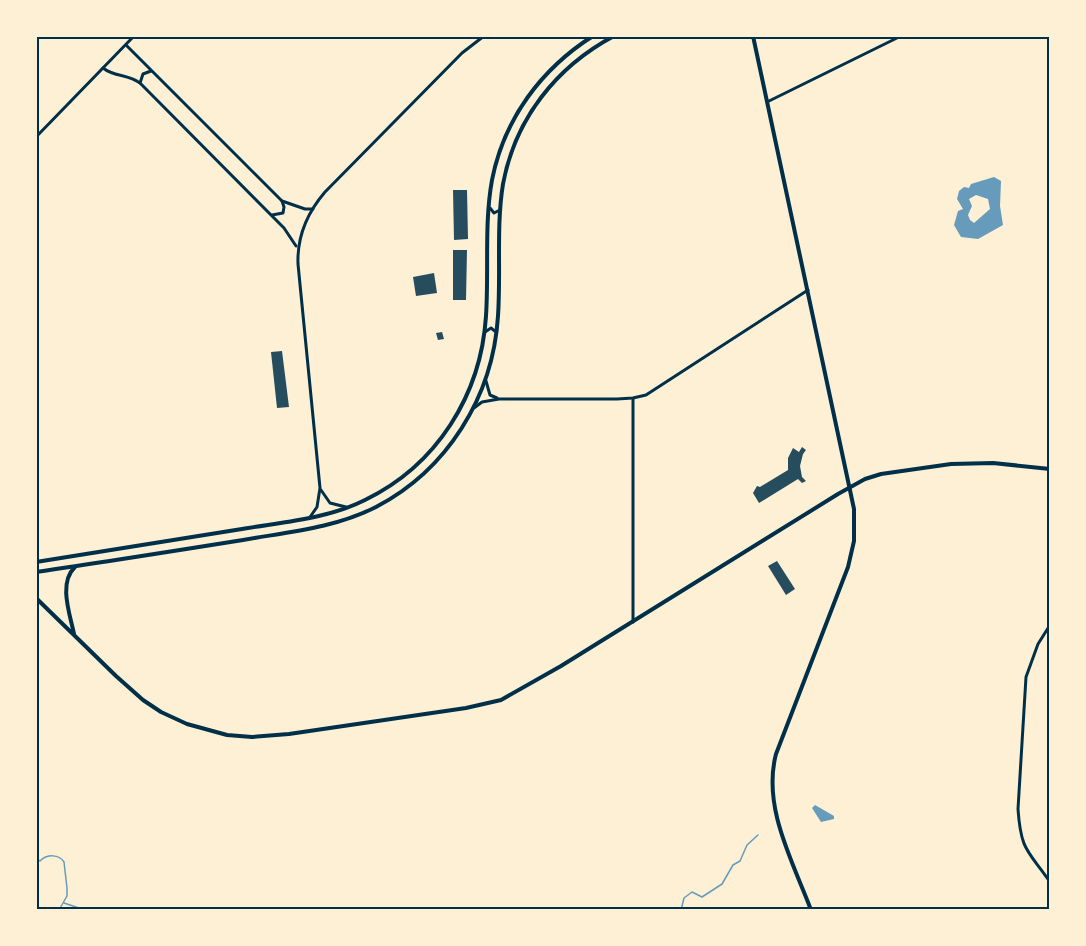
<svg xmlns="http://www.w3.org/2000/svg" width="1086" height="946" font-family="Montserrat,sans-serif">
<style>
.water{fill:#669bbc;fill-rule:evenodd}
.lines{fill:none;stroke-linecap:round;stroke-linejoin:round}
.stream{stroke:#669bbc;stroke-width:1.5}
.building{fill:#264d5e}
.minor{stroke:#003049;stroke-width:3}
.tertiary{stroke:#003049;stroke-width:4}
.secondary{stroke:#003049;stroke-width:4}
.neatline{fill:none;stroke:#003049;stroke-width:2}
</style>
<rect width="100%" height="100%" fill="#fdf0d5"/>
<!-- water -->
<g class="water">
<path d="M994,177L1001,181L1000,206L1003,225L978,239L961,237L954,225L958,211L963,209L957,199L959,191L964,187L969,188L971,184ZM976,195L988,199L990,209L974,223L970,220L968,215L972,206L969,199Z"/>
<path d="M815,805L834,816V819L821,822L812,808Z"/>
</g>
<g class="lines">
<!-- stream -->
<g class="stream">
<path d="M36,858L40,861C47,854 59,854 64,862L67,888V896L59,910"/>
<path d="M64,903L82,909L95,910"/>
<path d="M681,910L684,898L692,892L702,897L722,884L733,865L740,861L747,845L758,835"/>
</g>
</g>
<!-- building -->
<g class="building">
<path d="M453,190H467L468,239L454,240Z"/>
<path d="M453,250H467L466,300H453Z"/>
<path d="M434,273L437,293L416,296L413,277Z"/>
<path d="M442,332L444,339L438,340L436,333Z"/>
<path d="M282,351L289,407L277,408L271,352Z"/>
<path d="M802,447L806,450L803,454L800,466L802,477L806,481L802,483L798,479L759,503L753,493L757,486L760,487L788,470V458L793,448L799,452Z"/>
<path d="M777,561L795,589L786,595L768,566Z"/>
</g>
<g class="lines">
<!-- minor -->
<g class="minor">
<path d="M126,45L282,201L305,209H313"/>
<path d="M103,68C114,77 128,74 140,83L284,228L296,246"/>
<path d="M140,83L143,74L151,71"/>
<path d="M767,102L901,36"/>
<path d="M36,137L134,36"/>
<path d="M490,208L494,213L500,210"/>
<path d="M272,215L283,213L284,207L282,201"/>
<path d="M485,332L491,328L496,332"/>
<path d="M486,381L490,395L497,398"/>
<path d="M474,408L482,402L499,399H617L633,398L646,395L808,290"/>
<path d="M321,490L330,503L346,507"/>
<path d="M310,517L317,507L320,488L298,264C297,237 307,213 325,192L462,53L484,36"/>
<path d="M633,622V399"/>
<path d="M1050,625L1038,644L1026,677L1018,809C1021,852 1028,850 1050,882"/>
</g>
<!-- tertiary -->
<g class="tertiary">
<path d="M753,36L854,509V541L848,567L776,754C762,807 793,862 811,910"/>
<path d="M36,598L116,676L143,700L161,712L187,724L227,735L252,737L289,734L466,708L501,700L561,666L838,494L865,479L881,474L951,464L993,463L1050,469"/>
<path d="M74,634C70,614 58,583 75,567"/>
</g>
<!-- secondary -->
<g class="secondary">
<path d="M36,562C105,551 173,540 242,529C283,522 327,519 365,500C437,465 481,395 486,316C489,271 484,224 492,180C504,119 541,69 593,36"/>
<path d="M36,572C105,562 174,551 243,540C288,532 335,528 376,507C447,470 493,397 498,316C501,273 496,227 503,184C515,119 556,67 614,36"/>
</g>
</g>
<!-- border -->
<rect width="1086" height="946" fill="none" stroke="#fdf0d5" stroke-width="75"/>
<rect x="38" y="38" width="1010" height="870" class="neatline"/>
</svg>
